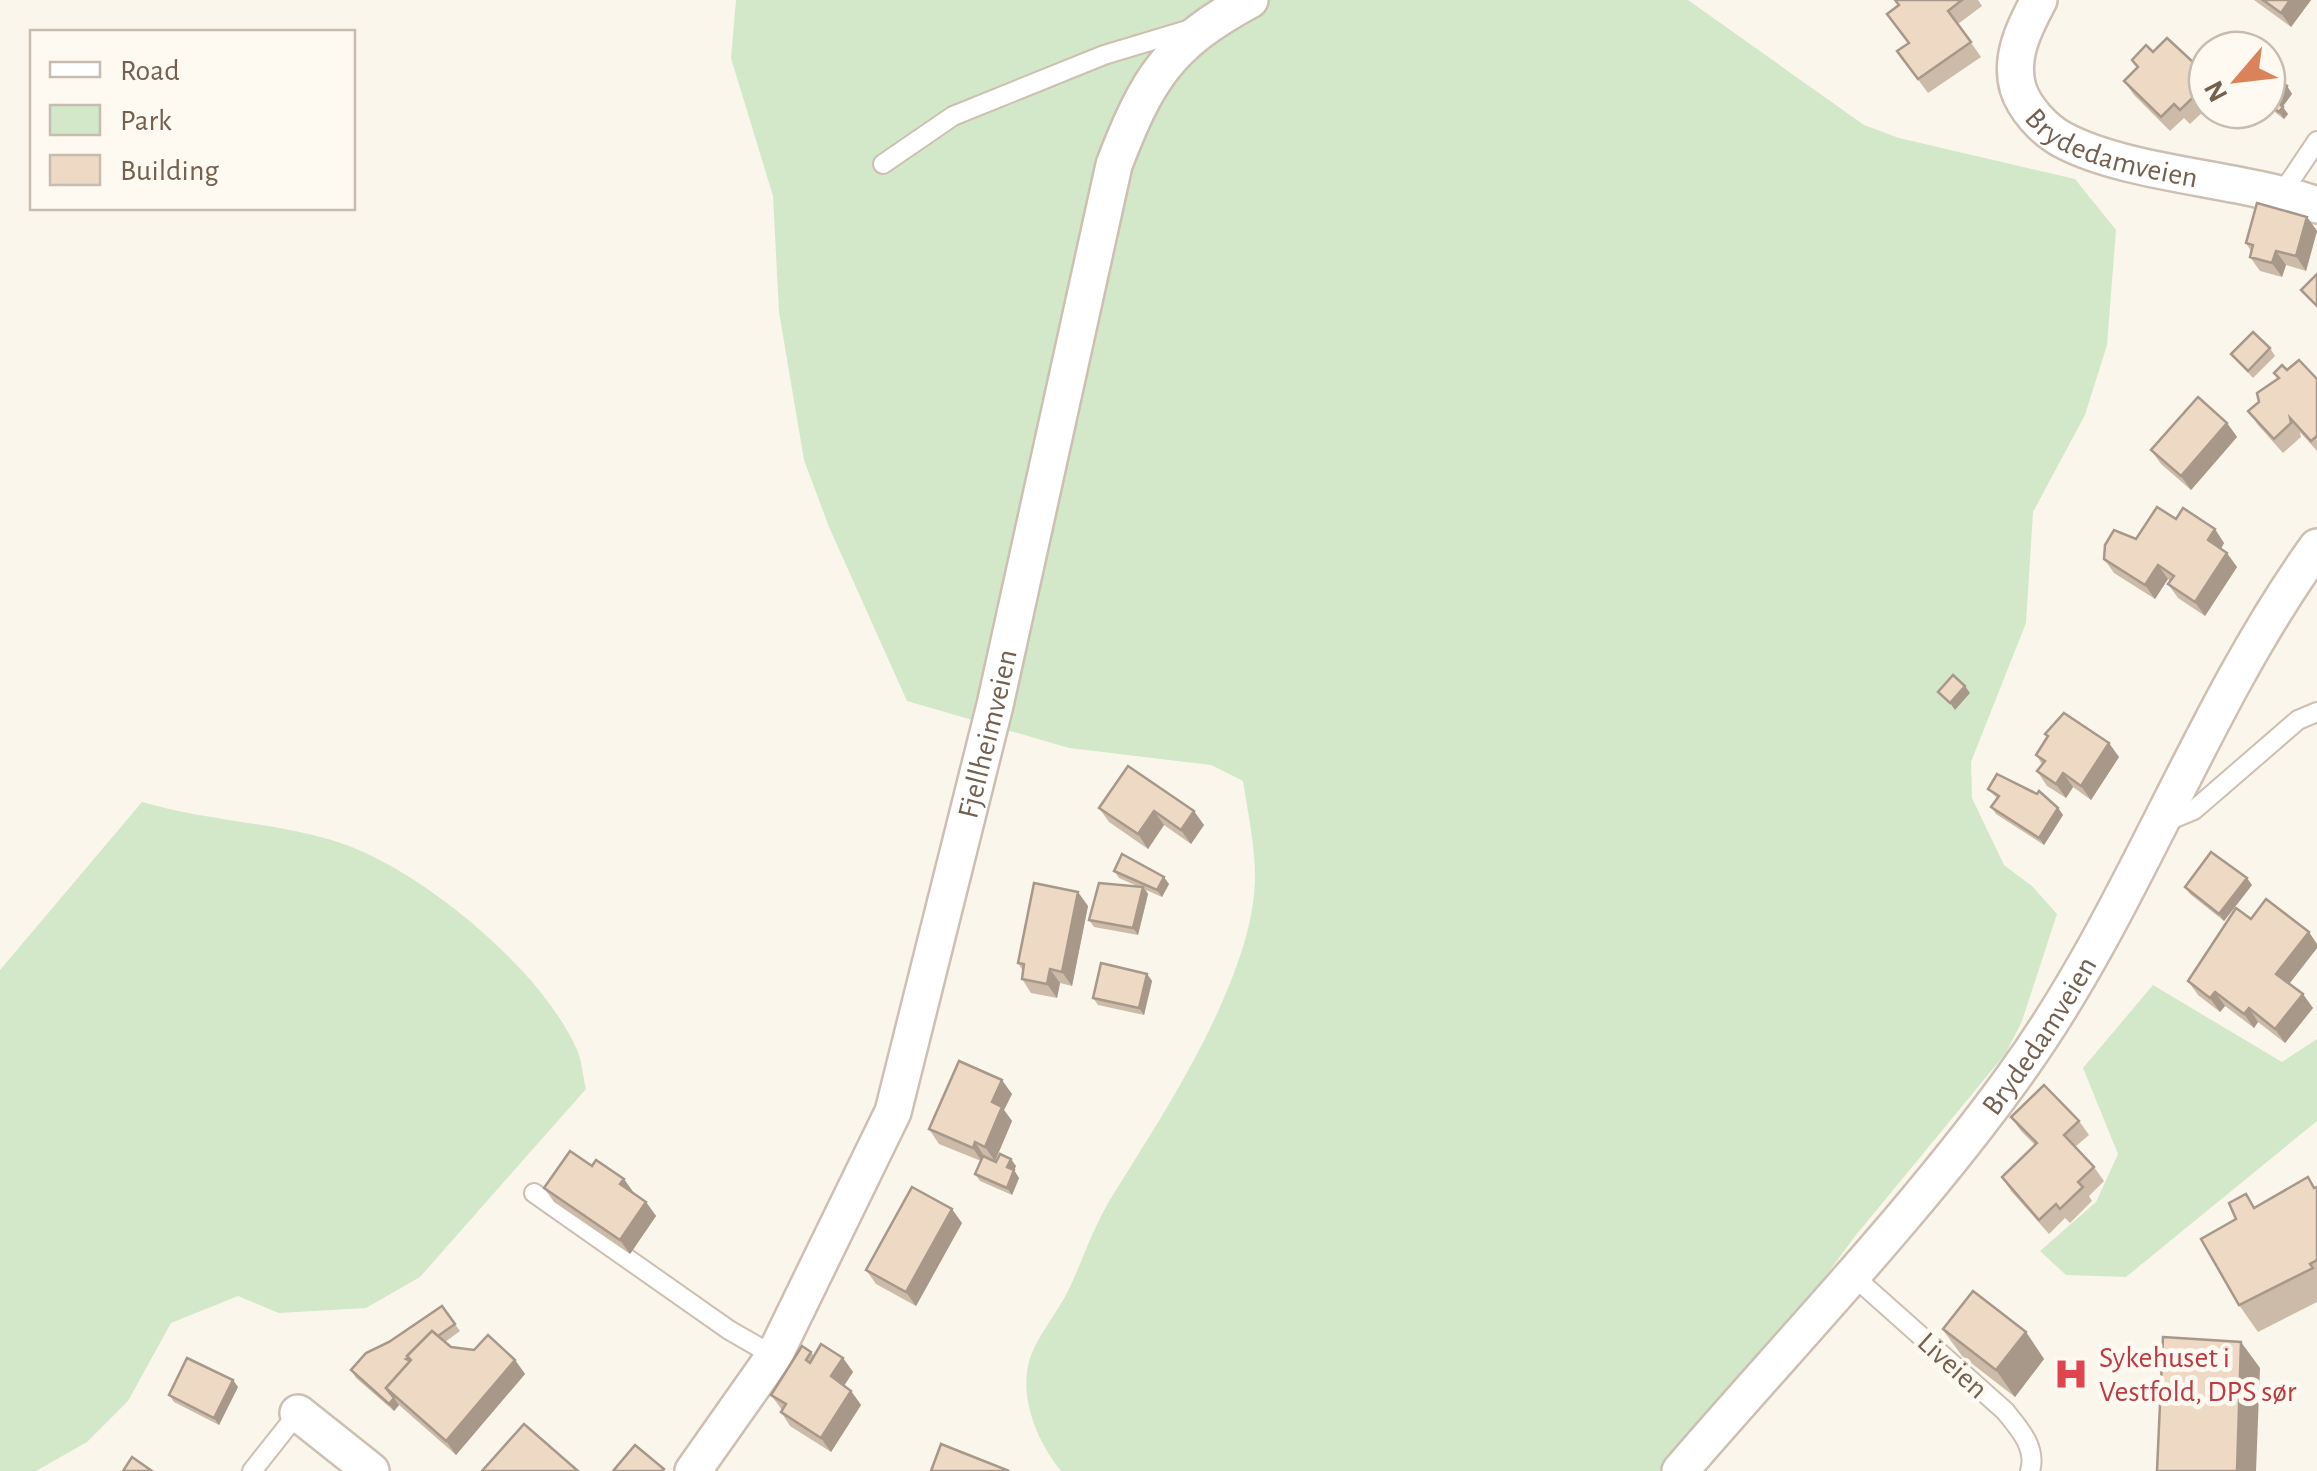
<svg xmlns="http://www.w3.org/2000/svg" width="2317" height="1471" font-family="'Alegreya Sans',sans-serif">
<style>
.green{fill:#d3e8c9}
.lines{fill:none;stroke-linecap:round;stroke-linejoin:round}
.service-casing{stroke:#cdbfb1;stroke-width:22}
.minor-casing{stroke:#cdbfb1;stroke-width:40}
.service{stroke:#fff;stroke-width:18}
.minor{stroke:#fff;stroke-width:35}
.wall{fill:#cdbba9}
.shaded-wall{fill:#a79889}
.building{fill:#eed9c4;stroke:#a79889;stroke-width:2.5}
.labels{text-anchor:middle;stroke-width:10;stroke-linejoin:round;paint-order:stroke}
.street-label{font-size:30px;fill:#74604f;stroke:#fefaf1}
.health-label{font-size:30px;fill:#be3a42;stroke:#fefaf1;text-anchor:start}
</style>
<rect width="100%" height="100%" fill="#fbf6eb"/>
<!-- green -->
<g class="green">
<path d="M736,0H1688L1864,125L1899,138L2075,179L2116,230L2107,345L2085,415L2033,512L2026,623L1971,762L1972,798L2004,865L2032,886L2057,914L2022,1021L2006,1053L1856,1235L1737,1396L1665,1471H1061C1037,1442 1018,1396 1030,1358C1038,1335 1057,1313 1068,1291C1083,1260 1094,1224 1113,1195C1161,1117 1212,1041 1241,953C1264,882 1254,851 1243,781L1211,765L1069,748L907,701L829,527L804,460L779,312L773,196L731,58Z"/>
<path d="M142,802C203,820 267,822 328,839C414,862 543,969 578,1052C582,1063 583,1077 586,1089L420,1277L366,1308L279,1313L238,1296L171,1323L128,1401L87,1442L36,1471H0V970Z"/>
<path d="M2153,985L2282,1062L2317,1039V1121L2126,1277L2066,1275L2040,1251L2096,1202L2118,1154L2083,1068Z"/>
</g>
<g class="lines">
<!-- service casing -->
<g class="service-casing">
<g id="service">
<path d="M883,164L953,116L1104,55L1187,30"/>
<path d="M2282,193L2317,141"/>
<path d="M2165,822L2194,810L2298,720L2317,712"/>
<path d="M534,1193L729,1330L774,1356"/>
<path d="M1850,1273L2005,1411C2019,1428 2037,1448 2030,1471"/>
<path d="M252,1471L298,1413"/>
</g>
</g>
<!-- minor casing -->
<g class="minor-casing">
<g id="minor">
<path id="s1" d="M2039,0C2025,26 2009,57 2018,88C2024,108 2044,130 2063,140C2129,175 2241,178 2317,205"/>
<path d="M298,1413L371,1471"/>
<path id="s2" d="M693,1471L774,1356L893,1112L995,705L1114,165C1147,79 1168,44 1250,0"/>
<path id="s3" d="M1680,1471C1791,1342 1919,1209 2017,1072C2135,908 2199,711 2317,547"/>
</g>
</g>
<!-- service -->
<use href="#service" class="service"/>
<!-- minor -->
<use href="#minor" class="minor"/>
</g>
<!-- wall -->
<g class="wall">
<path d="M1895,0H1978L1982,6L1958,24L1981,57L1928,93L1897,51L1908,43L1899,5Z"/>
<path d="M2254,0H2311L2291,27Z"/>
<path d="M2153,52L2207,75V108L2190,124L2184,118L2170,131L2134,95L2124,81L2137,68L2132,60Z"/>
<path d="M2267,70L2287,86L2292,94L2282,107L2288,114L2284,119L2276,113L2271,106L2272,103L2267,99Z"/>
<path d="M2307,217L2317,231L2306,271L2286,265L2282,277L2260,271L2250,257L2251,251L2246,243Z"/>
<path d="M2270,348L2275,356L2253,378L2231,354Z"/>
<path d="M2287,370L2317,379V451L2300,432L2301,437L2283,453L2258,425L2248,411L2259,402L2278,379L2274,373Z"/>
<path d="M2227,423L2237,437L2191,490L2161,464L2151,450Z"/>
<path d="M2176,519L2224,543L2221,549L2237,567L2205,616L2178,598L2168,584L2170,581L2168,579L2155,599L2114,573L2104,559L2136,539Z"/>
<path d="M2045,734L2119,757L2091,800L2073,787L2066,798L2047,786L2037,771L2042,764L2036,755L2048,737Z"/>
<path d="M1128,766L1204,825L1191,844L1164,825L1148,849L1109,822L1099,808Z"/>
<path d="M1988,789L2037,794L2058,808L2063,815L2044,845L1996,814L1991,807L1997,798Z"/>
<path d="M1114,871L1169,884L1162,897L1146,890L1148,894L1138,935L1094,927L1089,920L1137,886L1119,878Z"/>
<path d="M2252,885L2224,921L2190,894L2185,887Z"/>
<path d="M1088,906L1072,986L1060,983L1057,998L1031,993L1022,979L1023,971L1018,963Z"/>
<path d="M2251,919L2317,948L2289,984L2313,1008L2285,1043L2258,1022L2254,1028L2225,1006L2220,1012L2198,995L2188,981Z"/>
<path d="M1147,974L1152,981L1144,1015L1098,1005L1093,998Z"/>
<path d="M1012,1094L1004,1110L1012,1121L995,1161L984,1157L996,1162L1016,1166L1014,1170L1019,1178L1012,1195L980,1181L975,1174L981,1161L939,1144L929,1129Z"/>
<path d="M2011,1117L2079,1121L2089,1135L2075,1147L2094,1167L2104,1181L2089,1196L2092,1201L2070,1223L2065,1218L2049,1234L2011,1191L2002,1177L2035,1145L2021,1131Z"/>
<path d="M2317,1187V1302L2258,1332L2239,1305L2236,1219L2246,1194L2255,1208Z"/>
<path d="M544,1188L634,1193L646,1202L656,1216L630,1254L554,1202Z"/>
<path d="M962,1223L916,1306L876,1284L866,1270Z"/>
<path d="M442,1306L460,1331L445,1342L451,1347L515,1360L525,1374L456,1455L399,1405L394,1411L356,1378L351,1370Z"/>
<path d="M1943,1330L2026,1332L2044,1359L2015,1397L1962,1356Z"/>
<path d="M811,1352L814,1356L843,1358L853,1372L844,1386L851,1391L861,1405L831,1452L790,1426L781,1412L782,1410L771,1395Z"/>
<path d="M238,1387L219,1425L174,1402L169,1395Z"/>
</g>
<!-- shaded-wall -->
<g class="shaded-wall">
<path d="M2290,0H2311L2291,27L2281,13Z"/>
<path d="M2287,86L2292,94L2281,109L2276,101Z"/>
<path d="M2283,107L2288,114L2284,119L2279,112Z"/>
<path d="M2307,217L2317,231L2306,271L2296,256Z"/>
<path d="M2276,251L2286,265L2282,277L2272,263Z"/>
<path d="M2227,423L2237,437L2191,490L2181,476Z"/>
<path d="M2215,529L2224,543L2218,554L2208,540Z"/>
<path d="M2227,553L2237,567L2205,616L2195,602Z"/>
<path d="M2158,565L2168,579L2155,599L2145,585Z"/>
<path d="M1965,686L1970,693L1955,710L1950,703Z"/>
<path d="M2109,743L2119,757L2091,800L2081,786Z"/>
<path d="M2063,773L2073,787L2066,798L2056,784Z"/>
<path d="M2058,808L2063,815L2044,845L2039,838Z"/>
<path d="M1154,811L1164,825L1148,849L1138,834Z"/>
<path d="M1194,811L1204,825L1191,844L1181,830Z"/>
<path d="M1164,877L1169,884L1162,897L1157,890Z"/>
<path d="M2247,878L2252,885L2224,921L2219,914Z"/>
<path d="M1143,887L1148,894L1138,935L1133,928Z"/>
<path d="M1078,892L1088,906L1072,986L1062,972Z"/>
<path d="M2309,932L2317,944V948L2286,988L2276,974Z"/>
<path d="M1050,969L1060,983L1057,998L1047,984Z"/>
<path d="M1147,974L1152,981L1144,1015L1139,1008Z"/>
<path d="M2215,992L2225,1006L2220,1012L2210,998Z"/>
<path d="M2303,994L2313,1008L2285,1043L2275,1029Z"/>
<path d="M2249,1008L2258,1022L2254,1028L2244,1014Z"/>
<path d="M1002,1080L1012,1094L1004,1110L1012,1121L995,1161L985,1147L992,1102Z"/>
<path d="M975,1142L984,1156L982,1162L973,1148Z"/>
<path d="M1011,1159L1016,1166L1012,1175L1007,1167Z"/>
<path d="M1014,1170L1019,1178L1012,1195L1007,1188Z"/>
<path d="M624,1179L634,1193L620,1184Z"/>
<path d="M646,1202L656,1216L630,1254L620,1240Z"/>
<path d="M952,1209L962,1223L916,1306L906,1292Z"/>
<path d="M2026,1332L2044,1359L2015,1397L1996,1370Z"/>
<path d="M2241,1342L2260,1368L2256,1471H2237Z"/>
<path d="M843,1358L853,1372L841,1390L831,1376Z"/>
<path d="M515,1360L525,1374L456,1455L446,1441Z"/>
<path d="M233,1380L238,1387L219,1425L214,1418Z"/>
<path d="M851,1391L861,1405L831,1452L821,1438Z"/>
<path d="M394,1398L399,1405L394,1411L389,1404Z"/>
</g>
<!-- building -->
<g class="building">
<path d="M1895,0H1962L1948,11L1971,42L1918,79L1897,51L1909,43L1887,14L1899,5Z"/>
<path d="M2263,0H2290L2281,13Z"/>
<path d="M2167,38L2207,75V84L2180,110L2174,104L2161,117L2124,81L2138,67L2132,60L2146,45L2153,52Z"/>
<path d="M2267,70L2287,86L2276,101L2283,107L2279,112L2271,106L2274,101L2267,96Z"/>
<path d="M2257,203L2307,217L2296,256L2276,251L2272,263L2250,257L2253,245L2246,243Z"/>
<path d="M2317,274V306L2301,290Z"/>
<path d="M2253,332L2270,348L2248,371L2231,354Z"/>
<path d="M2299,360L2317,379V436L2311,441L2290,418L2291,423L2274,439L2248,411L2259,402L2257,393L2279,378L2274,373L2282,365L2287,370Z"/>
<path d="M2198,397L2227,423L2181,476L2151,450Z"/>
<path d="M2157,507L2176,519L2183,508L2215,529L2208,540L2227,553L2195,602L2168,584L2174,576L2158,565L2145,585L2104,559L2105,545L2114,530L2136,539Z"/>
<path d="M1953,675L1965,686L1950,703L1938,692Z"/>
<path d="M2064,713L2109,743L2081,786L2063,773L2056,784L2037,771L2045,761L2036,755L2048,736L2045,734Z"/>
<path d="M1128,766L1194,811L1181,830L1154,811L1138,834L1099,808Z"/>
<path d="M1997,774L2037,794L2039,791L2058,808L2039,838L1991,807L1999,796L1988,789Z"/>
<path d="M2211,852L2247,878L2219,914L2185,887Z"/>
<path d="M1122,854L1164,877L1157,890L1114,871Z"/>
<path d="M1034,883L1078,892L1062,972L1050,969L1047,984L1022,979L1024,964L1018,963Z"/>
<path d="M1099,883L1143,887L1133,928L1089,920Z"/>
<path d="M2266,899L2309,932L2276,974L2303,994L2275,1029L2249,1008L2244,1014L2215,992L2210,998L2188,981L2236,908L2251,919Z"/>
<path d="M1101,963L1147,974L1139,1008L1093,998Z"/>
<path d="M959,1061L1002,1080L992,1102L1002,1107L985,1147L975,1142L973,1148L929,1129Z"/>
<path d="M2044,1085L2079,1121L2064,1135L2094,1167L2078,1182L2083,1187L2060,1209L2056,1204L2039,1220L2002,1177L2037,1143L2011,1117Z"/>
<path d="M570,1151L592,1166L596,1160L624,1179L620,1184L646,1202L620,1240L544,1188Z"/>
<path d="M1000,1154L1011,1159L1007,1167L1014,1170L1007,1188L975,1174L983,1156L996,1162Z"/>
<path d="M2308,1177L2314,1188L2317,1187V1260L2310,1264L2313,1268L2239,1305L2201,1239L2236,1219L2229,1203L2246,1194L2254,1208Z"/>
<path d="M912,1187L952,1209L906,1292L866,1270Z"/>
<path d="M1973,1291L2026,1332L1996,1370L1943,1329Z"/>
<path d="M442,1306L455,1324L438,1336L432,1331L407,1356L408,1358L406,1359L410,1361L386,1388L394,1398L389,1404L351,1370L366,1353L389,1342Z"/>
<path d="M432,1331L451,1347L474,1350L488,1335L515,1360L446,1441L386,1388L411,1360L407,1356Z"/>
<path d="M2163,1337L2241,1342L2237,1471H2157Z"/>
<path d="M821,1344L843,1358L831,1376L851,1391L821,1438L781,1412L786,1404L771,1395L802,1346L811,1352L806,1360L810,1363Z"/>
<path d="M187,1358L233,1380L214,1418L169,1395Z"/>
<path d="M524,1424L578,1471H482Z"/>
<path d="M941,1444L1009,1471H931Z"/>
<path d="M635,1445L664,1469L662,1471H613Z"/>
<path d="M132,1457L152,1471H123Z"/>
</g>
<!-- icons -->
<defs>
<g id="hospital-bare" transform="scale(2.7)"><path d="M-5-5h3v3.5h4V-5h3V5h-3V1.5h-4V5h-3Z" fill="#e0444e" stroke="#fefaf1" stroke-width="2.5" paint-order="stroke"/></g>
</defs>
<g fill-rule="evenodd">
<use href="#hospital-bare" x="2071" y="1374"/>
</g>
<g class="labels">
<!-- street labels -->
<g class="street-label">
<text dy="10" stroke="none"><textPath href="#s1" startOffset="212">Brydedamveien</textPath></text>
<text dy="10" stroke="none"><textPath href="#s2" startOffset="802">Fjellheimveien</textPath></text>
<text dy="10" stroke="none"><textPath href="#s3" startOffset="565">Brydedamveien</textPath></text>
<text transform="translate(1953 1365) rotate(42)" y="10">Liveien</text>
</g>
<!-- health labels -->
<g class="health-label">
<text x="2099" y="1367">Sykehuset i<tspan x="2099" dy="34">Vestfold, DPS sør</tspan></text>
</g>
</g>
<!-- legend -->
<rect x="30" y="30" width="325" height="180" fill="#fefaf1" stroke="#c7bcb0" stroke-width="2.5"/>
<rect x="50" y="62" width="50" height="15" fill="#ffffff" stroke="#c7bcb0" stroke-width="2.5"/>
<text x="120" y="80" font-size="30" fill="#74604f">Road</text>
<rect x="50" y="105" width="50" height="30" fill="#d3e8c9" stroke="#c7bcb0" stroke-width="2.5"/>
<text x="120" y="130" font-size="30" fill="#74604f">Park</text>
<rect x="50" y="155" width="50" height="30" fill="#eed9c4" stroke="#c7bcb0" stroke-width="2.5"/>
<text x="120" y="180" font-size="30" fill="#74604f">Building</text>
<!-- north arrow -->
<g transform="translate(2237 80) rotate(242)"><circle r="48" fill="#fefaf1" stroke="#c7bcb0" stroke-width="2.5"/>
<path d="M0-8L18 38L0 25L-18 38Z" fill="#da825a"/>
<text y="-15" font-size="28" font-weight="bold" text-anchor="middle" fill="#74604f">N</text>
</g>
</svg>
